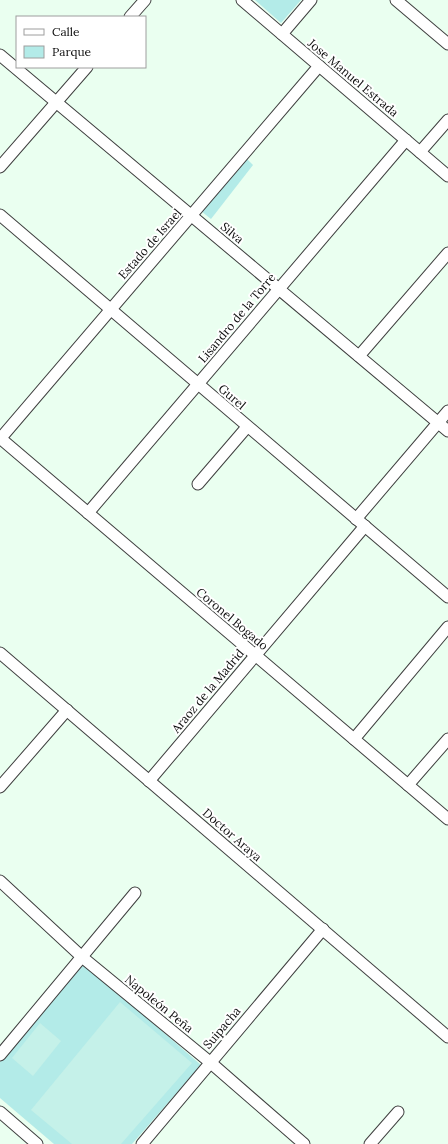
<svg xmlns="http://www.w3.org/2000/svg" width="448" height="1144" font-family="Lora,serif">
<style>
.green{fill:#b3ebe8}
.pitch{fill:#c5f1e9}
.lines{fill:none;stroke-linecap:round;stroke-linejoin:round}
.minor-casing{stroke:#3f3f3f;stroke-width:13}
.minor{stroke:#fff;stroke-width:11}
.labels{text-anchor:middle;stroke-width:4;stroke-linejoin:round;paint-order:stroke}
.street-label{font-size:12px;fill:#0c0c0c;stroke:#fff}
</style>
<rect width="100%" height="100%" fill="#eafff0"/>
<!-- green -->
<g class="green">
<path d="M255,0H301L281,23Z"/>
<path d="M245,157L253,165L211,219L201,211Z"/>
<path d="M84,963L201,1065L132,1144H54L0,1098V1062Z"/>
</g>
<!-- pitch -->
<g class="pitch">
<path d="M120,1002L192,1063L121,1144H72L31,1110Z"/>
<path d="M40,1023L61,1041L33,1076L12,1058Z"/>
</g>
<g class="lines">
<!-- minor casing -->
<g class="minor-casing">
<g id="minor">
<path d="M242,0L448,176"/>
<path d="M396,0L448,44"/>
<path d="M130,17L145,0"/>
<path d="M282,34L311,0"/>
<path d="M0,55L448,431"/>
<path d="M420,152L448,120"/>
<path d="M0,167L87,67"/>
<path d="M0,215L448,597"/>
<path d="M359,356L448,253"/>
<path d="M0,438L448,819"/>
<path d="M0,439L319,66"/>
<path d="M198,484L247,427"/>
<path d="M88,513L406,140"/>
<path d="M356,519L448,411"/>
<path d="M0,653L448,1037"/>
<path d="M354,739L448,627"/>
<path d="M149,781L365,526"/>
<path d="M408,785L448,739"/>
<path d="M0,787L67,710"/>
<path d="M0,881L82,957L211,1063L304,1144"/>
<path d="M0,1055L135,893"/>
<path d="M0,1112L37,1144"/>
<path d="M142,1144L323,929"/>
<path d="M370,1144L398,1112"/>
</g>
</g>
<!-- minor -->
<use href="#minor" class="minor"/>
</g>
<g class="labels">
<!-- street labels -->
<g class="street-label">
<text transform="translate(353 78) rotate(40)" y="4">Jose Manuel Estrada</text>
<text transform="translate(232 233) rotate(40)" y="4">Silva</text>
<text transform="translate(150 244) rotate(-49)" y="4">Estado de Israel</text>
<text transform="translate(237 318) rotate(-50)" y="4">Lisandro de la Torre</text>
<text transform="translate(232 397) rotate(41)" y="4">Gurel</text>
<text transform="translate(232 619) rotate(40)" y="4">Coronel Bogado</text>
<text transform="translate(208 691) rotate(-50)" y="4">Araoz de la Madrid</text>
<text transform="translate(232 835) rotate(41)" y="4">Doctor Araya</text>
<text transform="translate(159 1004) rotate(39)" y="4">Napoleón Peña</text>
<text transform="translate(222 1028) rotate(-50)" y="4">Suipacha</text>
</g>
</g>
<!-- legend -->
<rect x="16" y="16" width="130" height="52" fill="#ffffff" stroke="#9e9e9e"/>
<rect x="24" y="29" width="20" height="6" fill="#ffffff" stroke="#9e9e9e"/>
<text x="52" y="36" font-size="12" fill="#0c0c0c">Calle</text>
<rect x="24" y="46" width="20" height="12" fill="#b3ebe8" stroke="#9e9e9e"/>
<text x="52" y="56" font-size="12" fill="#0c0c0c">Parque</text>
</svg>
